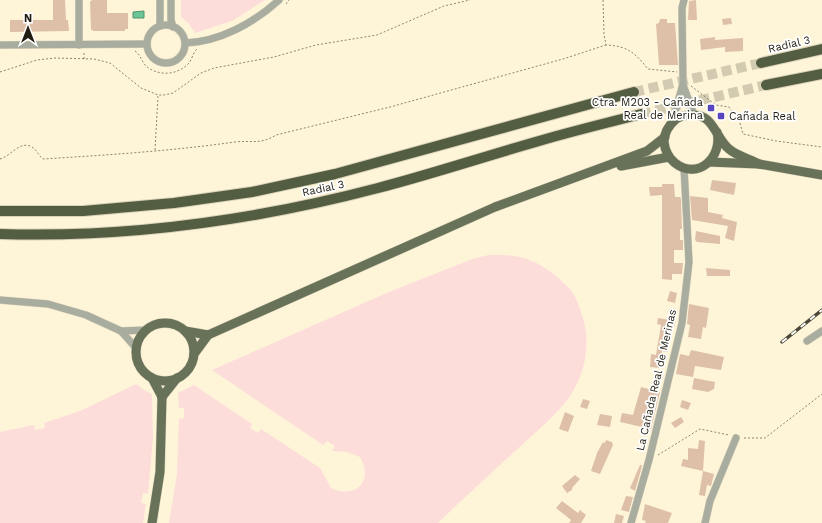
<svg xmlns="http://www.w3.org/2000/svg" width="822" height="523" font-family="'Work Sans',sans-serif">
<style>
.green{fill:#fdddda}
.water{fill:#69c595;stroke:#53936d}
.building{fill:#dec0a9}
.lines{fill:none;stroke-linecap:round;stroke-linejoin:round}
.highway-tunnel{stroke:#d2cab1;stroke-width:10;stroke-dasharray:10 5;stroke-linecap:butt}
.minor-casing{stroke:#dbd2b9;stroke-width:8}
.major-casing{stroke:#dbd2b9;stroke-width:10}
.highway-casing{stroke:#dbd2b9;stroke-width:12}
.path{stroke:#8a8470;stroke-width:1;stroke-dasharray:2 2;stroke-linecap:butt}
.minor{stroke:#a8ad9f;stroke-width:7}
.major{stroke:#687259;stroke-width:9}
.highway{stroke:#525d41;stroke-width:10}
.rail-casing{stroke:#4b4636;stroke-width:3.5}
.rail{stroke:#fff;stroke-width:2;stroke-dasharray:6;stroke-linecap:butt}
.poi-dot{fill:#5645bd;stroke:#fff;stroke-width:1.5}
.labels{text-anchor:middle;stroke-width:3.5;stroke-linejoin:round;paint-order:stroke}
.street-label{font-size:11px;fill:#211d10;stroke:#fff}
.poi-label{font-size:11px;fill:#211d10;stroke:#fff;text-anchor:end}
</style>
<rect width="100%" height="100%" fill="#fef5d9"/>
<!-- green -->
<g class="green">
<path d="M181,0H265L232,21L195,33L189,24L181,17Z"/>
<path d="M488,255C524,253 544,263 569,288C576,296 579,306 582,315C590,339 587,364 576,386C564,409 541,427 523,444C494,470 466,496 438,523H169L177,474L179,419L184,418V408H179L178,393L194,385L252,424L250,428L258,433L261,429L320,468L331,488C356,500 374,480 360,457L347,452L332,451L335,446L327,441L323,445L212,370L389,292L470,260Z"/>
<path d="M136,384L144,390L152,394L153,437L148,494L143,493L141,503L146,504L143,523H0V432L34,425L35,430L45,428L44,423L80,411Z"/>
</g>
<!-- water -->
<path class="water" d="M144,11V18H133V12Z"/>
<!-- building -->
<g class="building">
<path d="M53,0H65L66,20H68L69,31L10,32V20H53Z"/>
<path d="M92,0H107V13H128V29H125V31H93V30H91L90,2Z"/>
<path d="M696,0L697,20H688L689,1Z"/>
<path d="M731,18L732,24L723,25L722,19Z"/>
<path d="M660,19H667V23H675L678,65H659L656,24L659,23Z"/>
<path d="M715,37V40L743,38V51L725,52V47L701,50L700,39Z"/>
<path d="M712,180L736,183L734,195L710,190Z"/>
<path d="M662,184H674L675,197H680L681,199L682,229H680V240H683V250H674V263H683L682,274H672V280L662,279V195L650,196L649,187H662Z"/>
<path d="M690,196L708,198V212L723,215L722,218L737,222L734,241L725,238L728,226L692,220Z"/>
<path d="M696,231L720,236V244L697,242L695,240Z"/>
<path d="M706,268L730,270V276H707Z"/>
<path d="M670,291L677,293L675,303L667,301Z"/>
<path d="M689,304L709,308L706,328L703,327L701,339L688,337L690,325L687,324Z"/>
<path d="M658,318L676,321L674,327L670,326L668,352L662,351L660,368L650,367L651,354L656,355L661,325L657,324Z"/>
<path d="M691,350L724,357L721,370L695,366L693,377L676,374L680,354L689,356Z"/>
<path d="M694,378L715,382L714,389L708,392L692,389Z"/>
<path d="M641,387L660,392L651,429L620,422L622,413L633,415Z"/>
<path d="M583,399L590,401L587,409L580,407Z"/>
<path d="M682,400L691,403L688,410L680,407Z"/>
<path d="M565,412L574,416L568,432L559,429Z"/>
<path d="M600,414L612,416L610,427L597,425Z"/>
<path d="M681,417L684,422L675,428L671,423Z"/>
<path d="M606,440L612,442L613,445L600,474L591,471L597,453L603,442L605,443Z"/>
<path d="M699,440L705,441L703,471L681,466L683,459L688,460V448L698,449Z"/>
<path d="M640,465H642L641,470L635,491L630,488Z"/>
<path d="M703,471L714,474L711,486L707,485L705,496L699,495Z"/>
<path d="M575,475L580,479L572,488V490L567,493L562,486Z"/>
<path d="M626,496L633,497L629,512L621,510Z"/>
<path d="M562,501L578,513L580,510L586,515L581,523H569L571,520L556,508Z"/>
<path d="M645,504L672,513L668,523H645L646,521L642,520Z"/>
<path d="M616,514L624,516L622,523H614Z"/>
</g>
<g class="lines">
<!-- highway-tunnel -->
<g class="highway-tunnel">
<path d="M634,92L761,63"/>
<path d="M641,114L766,85"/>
</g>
<!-- minor casing -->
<g class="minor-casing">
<g id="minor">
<path d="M79,0V45"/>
<path d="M171,0V20L173,27"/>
<circle cx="166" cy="44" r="19"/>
<path d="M160,26V0"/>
<path d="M185,43C219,42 254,23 279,0"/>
<path d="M0,45L147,44"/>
<path d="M683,85L694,115"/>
<path d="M672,123L683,84L682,8L684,0"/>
<path d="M0,300L48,304L86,315L121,331L136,348"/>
<path d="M121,331L146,330"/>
<path d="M807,341L822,331"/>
<path d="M631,523L649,460L682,323L689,262L684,168"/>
<path d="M705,523L710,501L736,438"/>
</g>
</g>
<!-- major casing -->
<g class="major-casing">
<g id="major">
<path d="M717,132C723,157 698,181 675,163C669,158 665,151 664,142C664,133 669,125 676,119C681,116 686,115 691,115C714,113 715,138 729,149C737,156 750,159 759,164"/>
<path d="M709,162L759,164L822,175"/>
<path d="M621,166L669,157"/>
<circle cx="165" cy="352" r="29"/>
<path d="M185,331L208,335"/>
<path d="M194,354L208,335L495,207L647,151L665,137"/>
<path d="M152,378L162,397"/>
<path d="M162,397L177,378"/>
<path d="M152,523L160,472L162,397"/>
</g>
</g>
<!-- highway casing -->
<g class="highway-casing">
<g id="highway">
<path d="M761,63L822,49"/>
<path d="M766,85L822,74"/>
<path d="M0,211H83L174,203L252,192L335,174L634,92"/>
<path d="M0,234C126,238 256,220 378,188C432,174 486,156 539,141C573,131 607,123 641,114"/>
</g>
</g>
<!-- path -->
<g class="path">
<path d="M603,0L604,34L606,45C628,46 635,53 648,69L677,72"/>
<path d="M286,4L289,0"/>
<path d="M135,51C140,54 142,62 146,66C159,77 178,75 189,63C192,59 193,53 197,49"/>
<path d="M84,53V59"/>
<path d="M0,72L37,60L55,58L94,59L110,63L141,88L158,95H164L173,93L201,73L214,68L274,57L316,45L377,35L444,6L470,0"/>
<path d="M691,86L716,105L729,107L740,123L743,134L776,141L822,147"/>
<path d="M155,150L158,96"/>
<path d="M0,159C11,156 20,140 32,147C37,150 38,155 43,159C107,155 171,151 235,142C252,140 260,145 276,135L390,107L563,59L606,45"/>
<path d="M744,438H765L822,394"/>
<path d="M658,455L700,429L729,435"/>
</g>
<!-- minor -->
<use href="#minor" class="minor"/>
<!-- major -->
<use href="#major" class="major"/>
<!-- highway -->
<use href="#highway" class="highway"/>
<!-- rail casing -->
<g class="rail-casing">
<path id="rail" d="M782,342L822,310"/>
</g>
<!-- rail -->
<use href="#rail" class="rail"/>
</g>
<!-- markers -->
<g class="poi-dot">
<rect x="707" y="104" width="8" height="8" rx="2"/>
<rect x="717" y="112" width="8" height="8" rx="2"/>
</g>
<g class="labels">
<!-- street labels -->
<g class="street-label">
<text transform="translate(789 44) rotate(-13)" y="4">Radial 3</text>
<text transform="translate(323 188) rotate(-12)" y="4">Radial 3</text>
<text transform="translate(656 380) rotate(-77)" y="4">La Cañada Real de Merinas</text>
</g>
<!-- poi labels -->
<g class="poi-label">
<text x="703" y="106">Ctra. M203 - Cañada<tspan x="703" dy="13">Real de Merina</tspan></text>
<text x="729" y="120" text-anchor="start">Cañada Real</text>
</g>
</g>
<!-- north arrow -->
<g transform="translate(28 28)" stroke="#ffffff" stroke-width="3" paint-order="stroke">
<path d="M0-3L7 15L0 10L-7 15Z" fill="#211d10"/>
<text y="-6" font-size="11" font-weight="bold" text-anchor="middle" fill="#211d10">N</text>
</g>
</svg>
